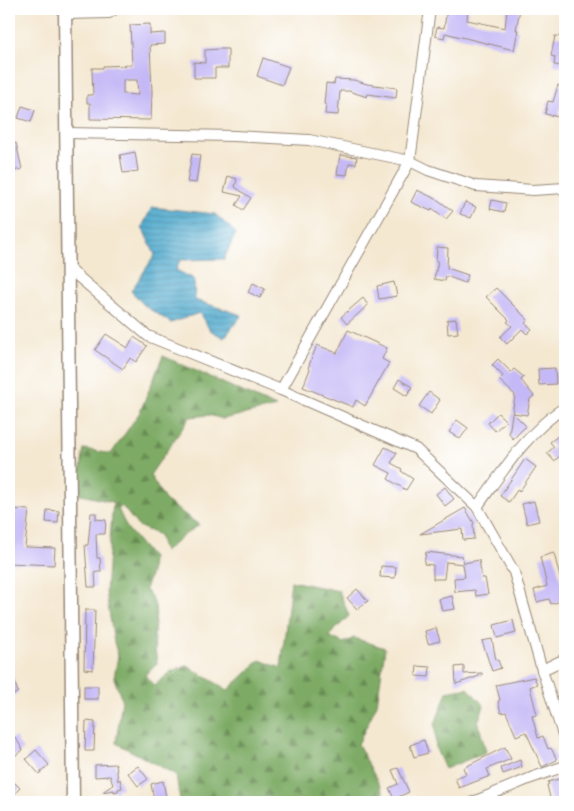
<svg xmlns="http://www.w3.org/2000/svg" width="574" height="811" font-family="Mynerve,sans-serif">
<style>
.forest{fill:url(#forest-firs);stroke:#5c6a42}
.water{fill:url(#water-rules);stroke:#466a76}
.building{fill:#c4b8f6;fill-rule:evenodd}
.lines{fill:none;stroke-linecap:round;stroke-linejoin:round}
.minor-casing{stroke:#988978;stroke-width:12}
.tertiary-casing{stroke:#988978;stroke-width:15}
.minor{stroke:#fff;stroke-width:10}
.tertiary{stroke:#fff;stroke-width:12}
</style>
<defs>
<pattern id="forest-firs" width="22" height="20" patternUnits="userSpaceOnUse" patternTransform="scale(1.25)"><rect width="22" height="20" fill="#7dab65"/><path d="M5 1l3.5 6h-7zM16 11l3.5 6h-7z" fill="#688b53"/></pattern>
<pattern id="water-rules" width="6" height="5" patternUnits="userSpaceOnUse" patternTransform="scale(1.25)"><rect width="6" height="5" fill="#51aace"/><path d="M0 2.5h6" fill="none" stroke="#448ba7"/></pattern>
</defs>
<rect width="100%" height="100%" fill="#fff"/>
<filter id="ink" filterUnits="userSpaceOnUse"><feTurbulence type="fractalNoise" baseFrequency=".02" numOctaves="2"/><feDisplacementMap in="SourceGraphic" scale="10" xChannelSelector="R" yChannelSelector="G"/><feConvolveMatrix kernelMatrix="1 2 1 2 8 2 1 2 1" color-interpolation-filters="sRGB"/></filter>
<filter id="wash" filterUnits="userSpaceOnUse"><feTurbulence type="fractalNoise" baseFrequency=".0096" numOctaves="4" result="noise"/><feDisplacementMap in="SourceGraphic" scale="20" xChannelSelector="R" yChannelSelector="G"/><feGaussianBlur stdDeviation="1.12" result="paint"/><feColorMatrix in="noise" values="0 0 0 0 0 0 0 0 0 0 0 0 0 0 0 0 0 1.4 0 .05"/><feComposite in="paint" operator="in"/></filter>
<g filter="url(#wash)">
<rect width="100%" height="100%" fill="#f4e8d1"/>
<!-- forest -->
<g class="forest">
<path d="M163,356L276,407L223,419L209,415L190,417L150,475L165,500L199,525L184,535L164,552L159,535L138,526L122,506L118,509L127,528L152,558L151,573L145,589C160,605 155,615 154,635C154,645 156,655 157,664L145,675L154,686L172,671L187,666L228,690L260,660L281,668L291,581L339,591L349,616L329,636L343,643L354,638L385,648L377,704L358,744L388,802H317L297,799L291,802H177L180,800L176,775L116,743L122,700L114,678L118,656L114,642L106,592L113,502L77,494L84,449L111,454L140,412Z"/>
<path d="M468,688L484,706L478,722L486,752L445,769L436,749L435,724L447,692Z"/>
</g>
<!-- water -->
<path class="water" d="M152,207L215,214L236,233L224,259L180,260L176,270L194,279L195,300L242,315L224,338L210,330L199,313L171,323L145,306L131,291L155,255L142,227Z"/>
<g id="blocks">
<!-- building -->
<g class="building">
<path d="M447,9H468L467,20L505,28L507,9H520L516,30H518L514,50L445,33L444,38L435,36L437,27L444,28Z"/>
<path d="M150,24V34L165,33V44L150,45L152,92L151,120L90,119V103H87V95H93L92,68H103V66L132,65L130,25ZM123,80H137L138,95L123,94Z"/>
<path d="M555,36L565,37L564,66L554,65L555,57L551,56Z"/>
<path d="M220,49H228V68H215V78H194V62L205,63V50Z"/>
<path d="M263,58L289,67L282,85L257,76Z"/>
<path d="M335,79L354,80L367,84L397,88L396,98L368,94L367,97L349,91H340L338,115L325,114L326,104H324L326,83L334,84Z"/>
<path d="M558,85L565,87L560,103L561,104L559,117L545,114L548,101L553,102Z"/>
<path d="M22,106L35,110L31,122L18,118Z"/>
<path d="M16,143L22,169L9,172V145Z"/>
<path d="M135,152L138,171L123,173L120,155Z"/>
<path d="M192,154L200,155L196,183L187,182Z"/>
<path d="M340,155L357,157L356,164L349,163L347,175L337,174Z"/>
<path d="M228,176L237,179L235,187L251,198L243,210L236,205L242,196L224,192Z"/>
<path d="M417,190L438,200L453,211L446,219L432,208L431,211L411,202Z"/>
<path d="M492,200L506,203L504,212L490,209Z"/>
<path d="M465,202L476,207L471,218L460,214Z"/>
<path d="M437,247L448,248L447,268L468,275L465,283L446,276L445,281L434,279L438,261H436Z"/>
<path d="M394,282L397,296L379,299L377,286Z"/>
<path d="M253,283L265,289L260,298L248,292Z"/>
<path d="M496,288L528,320L525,323L532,329L527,334L522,329L507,344L500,337L512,326L507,322L509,320L486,297Z"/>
<path d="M363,298L368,305L347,324L341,317Z"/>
<path d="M456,319L458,333L448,334L447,320Z"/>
<path d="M348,330L387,348L382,359L389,363L365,406L356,400L353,407L303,387L310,369L308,368L317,345L337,353Z"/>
<path d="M106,334L128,348L134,337L147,346L136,362L130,358L123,369L95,350Z"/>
<path d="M498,359L511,372L514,369L524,377L521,380L534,396L530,399L527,415L513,413L526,426L513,439L509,434L515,395L499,380L503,376L492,365Z"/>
<path d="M555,368L556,384L539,385L538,369Z"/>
<path d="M399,379L412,387L407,396L394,388Z"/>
<path d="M429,392L440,400L431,414L419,406Z"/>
<path d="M498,413L506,421L495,431L488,423Z"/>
<path d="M457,420L468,428L460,439L449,432Z"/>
<path d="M559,435L565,443V452L554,461L547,453L554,447L550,442Z"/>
<path d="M385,447L397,453L391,463L402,469L401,471L413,479L406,490L388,479L391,473L375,465Z"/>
<path d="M525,459L536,467L519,492L518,489L509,502L500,496Z"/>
<path d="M445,487L454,499L445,506L436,494Z"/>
<path d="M534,501L539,521L527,524L522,504Z"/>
<path d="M465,508L474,523L473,524L474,539L463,540L462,529L420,534Z"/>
<path d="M12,509L29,510L25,547L55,548L54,565L9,563V532H10Z"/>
<path d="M47,510L59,511L58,523L46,522Z"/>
<path d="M91,513H96V519L106,520L105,534H96L97,558H100L101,572H95L96,587H88L85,545H88Z"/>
<path d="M426,552L462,556L464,563L479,560L482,578H485L488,594L476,596L475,590L455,592L454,578L465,577L463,564L446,562L444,579H433V565L424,564Z"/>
<path d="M554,553L561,582H563L565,591V600L551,604L549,599L537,602L534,590L547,586L540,557Z"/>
<path d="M381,566L396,567L395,578L380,577Z"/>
<path d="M357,589L368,601L357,609L347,598Z"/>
<path d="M452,596L455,609L442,611L439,599Z"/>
<path d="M85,610H95L93,670L84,669Z"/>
<path d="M513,620L516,633L497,638L494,625Z"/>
<path d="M436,628L440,641L428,644L425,631Z"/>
<path d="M492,639L496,660H498L501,668L492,671L482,641Z"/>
<path d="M417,666L430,667L429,677L416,676Z"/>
<path d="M464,666V674L482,673V675L456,684L455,667Z"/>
<path d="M10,669L18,692L9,698V670Z"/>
<path d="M534,677L537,684L530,687L537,715L532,716L538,738L543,736L548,749L551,748L557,760L542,767L526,732L516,736L506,712L501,713L498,701L500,700L496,685Z"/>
<rect x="84" y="686" width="14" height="13"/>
<path d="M86,721L95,722L94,751H85Z"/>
<path d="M15,737L23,750L9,760V740Z"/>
<path d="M424,740L428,753L414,757L410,745Z"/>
<path d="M505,747L511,759L487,769L490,776L459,788L455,778L466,774L463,768Z"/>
<path d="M36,750L49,765L39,774L26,759Z"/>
<path d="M520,760L522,767L503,774L501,768Z"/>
<path d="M116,764L118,781L120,779L122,788L118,789V791L114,792V790L102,792L113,785L110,776L95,777V765Z"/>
<path d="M138,766L148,779L138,786L128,773Z"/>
<path d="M398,768L409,792L394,799L389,788L398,784L392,770Z"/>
<path d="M9,777L20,788L9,800Z"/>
<path d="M562,778L565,789V802H551L547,785L549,784L548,782Z"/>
<path d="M163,781L166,798L154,800L151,784Z"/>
</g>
</g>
</g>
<g filter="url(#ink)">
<use href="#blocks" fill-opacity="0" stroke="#988978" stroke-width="1"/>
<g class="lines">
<!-- minor casing -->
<g class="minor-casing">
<g id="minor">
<path d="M65,14L109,13L115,9"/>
<path d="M67,133L234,136L309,140L410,161L428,170L476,186L533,190L565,188"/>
<path d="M68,268L148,336L281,390L416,449L477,507L514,572L542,670L565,741"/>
<path d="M281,390L410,161L430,9"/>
<path d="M477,507C503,471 527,432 565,407"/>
<path d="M542,670L565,659"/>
<path d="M473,802L531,778L565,766"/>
</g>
</g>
<!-- tertiary casing -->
<g class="tertiary-casing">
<path id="tertiary" d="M65,9L73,802"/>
</g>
<!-- minor -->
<use href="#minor" class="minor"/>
<!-- tertiary -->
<use href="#tertiary" class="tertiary"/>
</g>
</g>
<!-- margin -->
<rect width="574" height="811" fill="none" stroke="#fff" stroke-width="30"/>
</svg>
